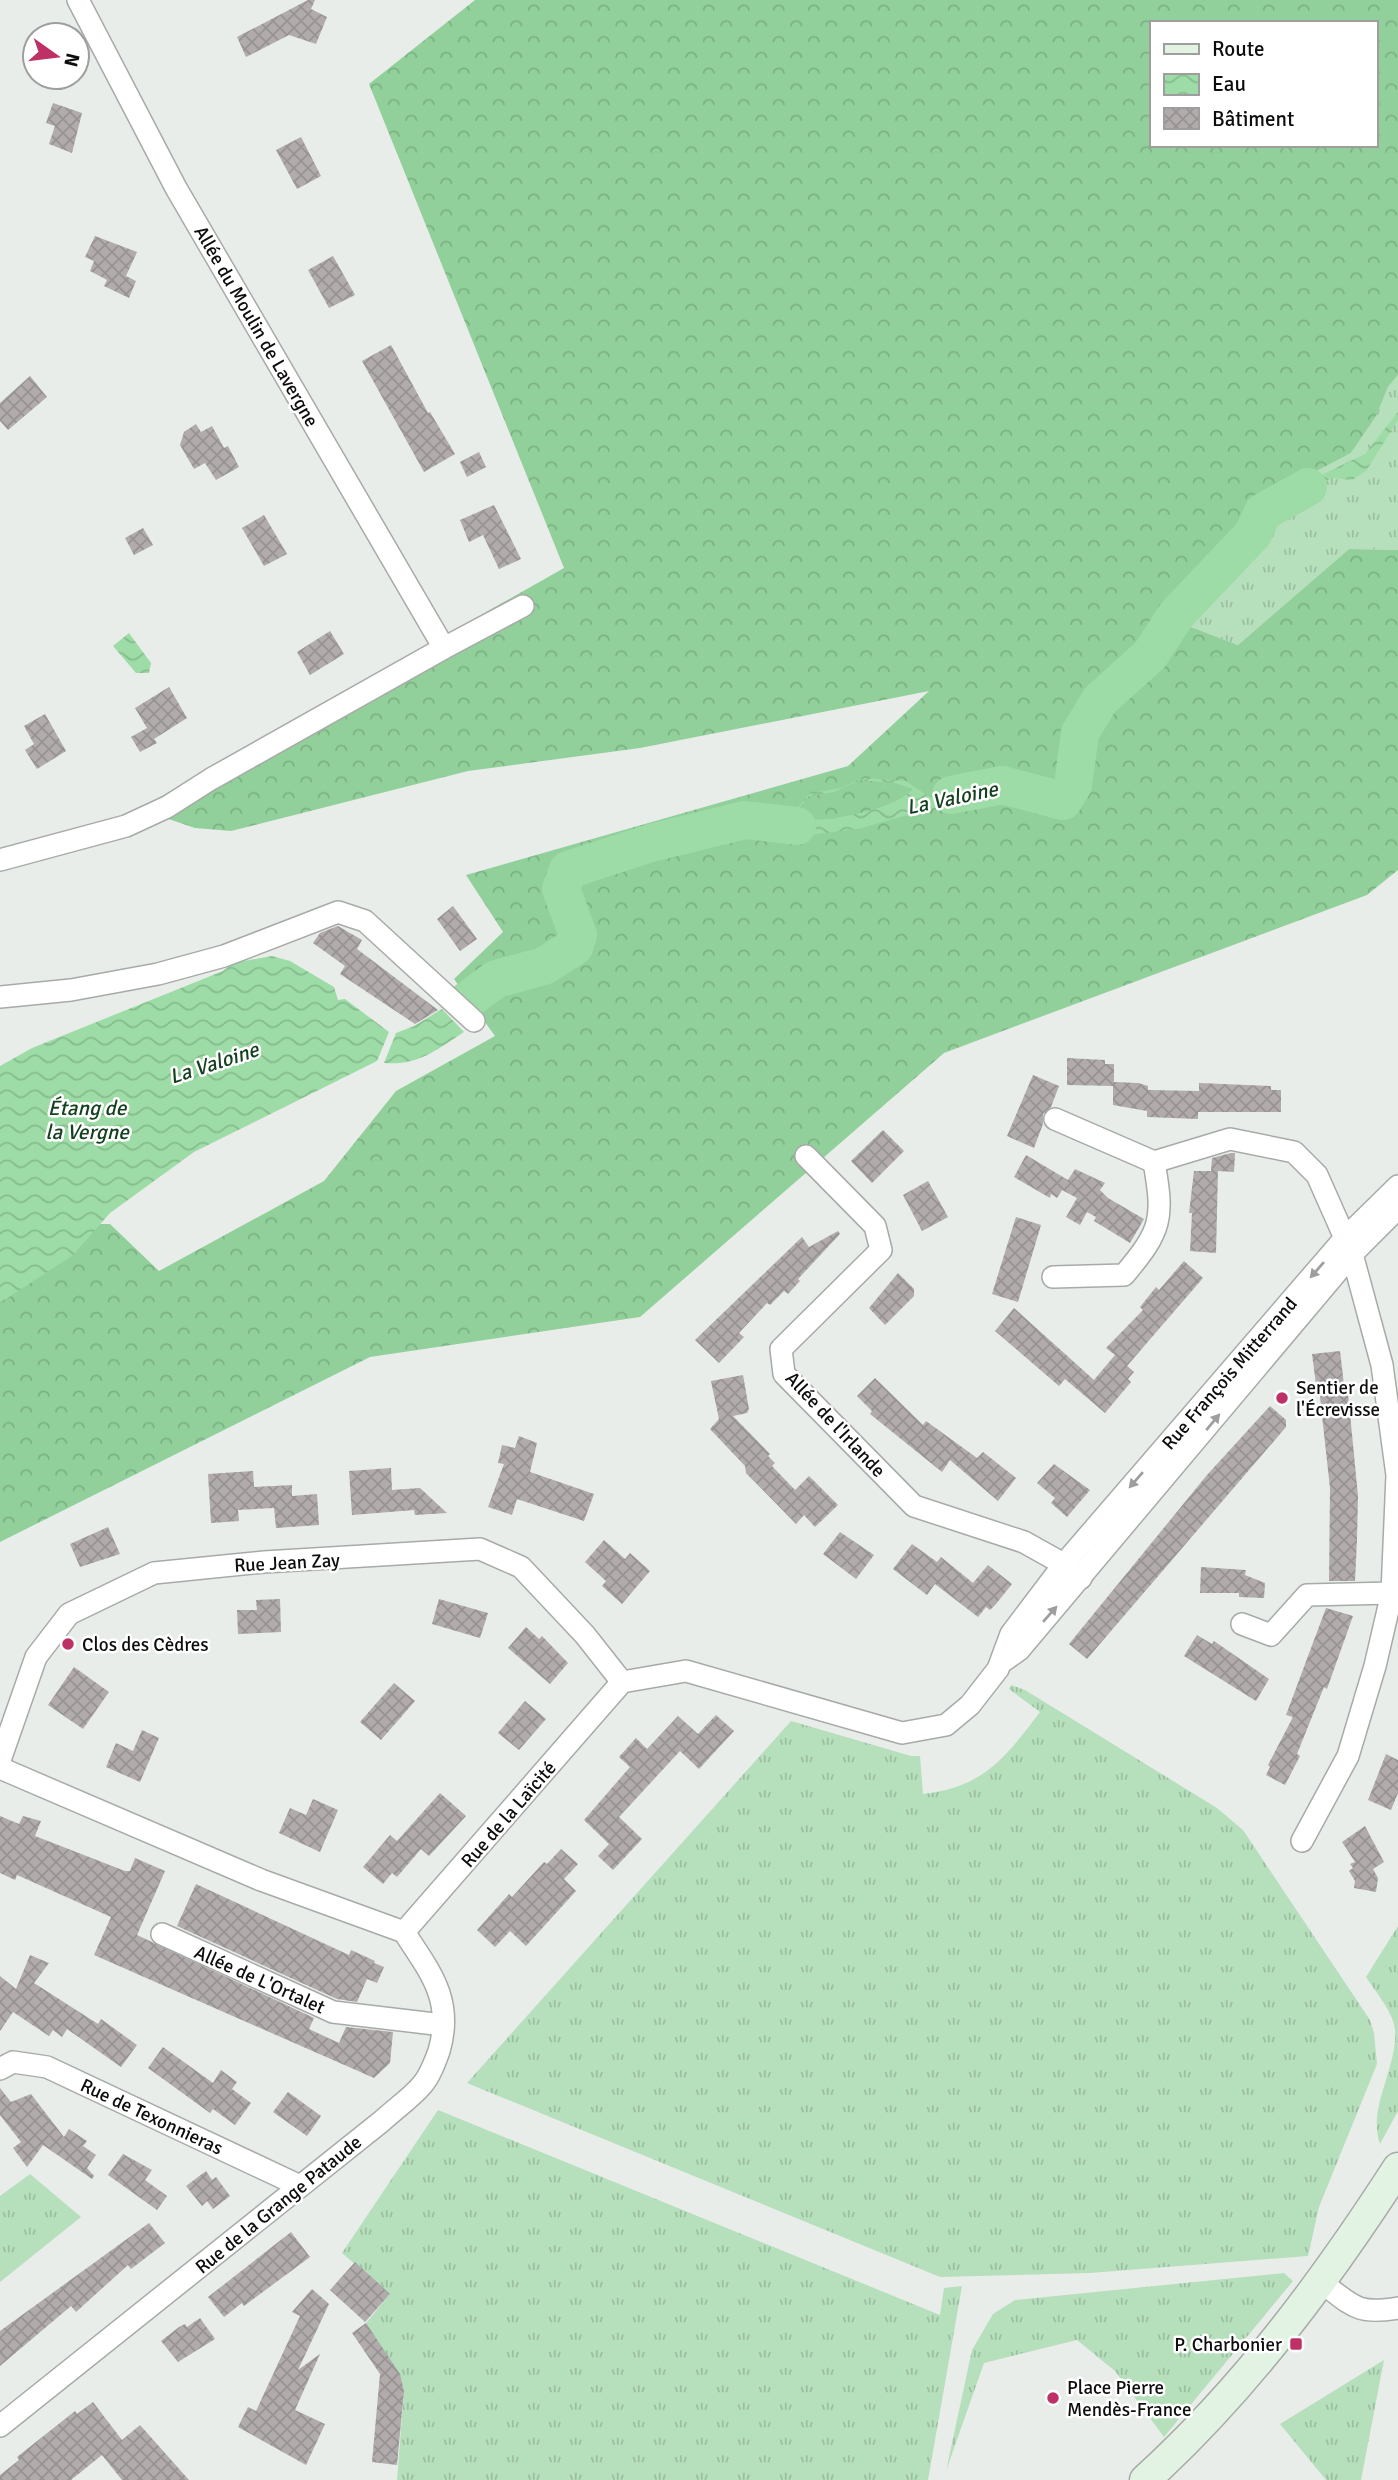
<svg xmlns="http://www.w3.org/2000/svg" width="1398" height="2480" font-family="Signika,sans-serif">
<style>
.grass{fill:url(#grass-tufts)}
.forest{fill:url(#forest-crowns);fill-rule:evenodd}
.water{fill:url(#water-waves);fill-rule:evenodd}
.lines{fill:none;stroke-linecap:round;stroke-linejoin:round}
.river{stroke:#9ddca6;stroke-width:38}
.building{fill:url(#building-cross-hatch)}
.street-casing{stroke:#a7aba7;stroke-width:24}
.secondary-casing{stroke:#a7aba7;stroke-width:33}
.street{stroke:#fff;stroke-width:21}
.secondary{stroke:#e2f3e4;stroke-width:30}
.oneway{fill:#9e9e9e}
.poi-dot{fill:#bd3166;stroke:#fff;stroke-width:2.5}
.labels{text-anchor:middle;stroke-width:5;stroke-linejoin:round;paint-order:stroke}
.street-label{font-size:19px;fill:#0c0d0c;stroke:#fff}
.poi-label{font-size:19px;fill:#0c0d0c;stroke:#fff;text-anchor:start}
.water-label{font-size:21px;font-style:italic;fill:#14411f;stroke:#fff}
</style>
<defs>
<pattern id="grass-tufts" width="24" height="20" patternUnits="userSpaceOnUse" patternTransform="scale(1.75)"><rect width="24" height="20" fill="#b6dfbc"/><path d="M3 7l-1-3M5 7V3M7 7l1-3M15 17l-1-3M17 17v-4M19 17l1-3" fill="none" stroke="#9bbea0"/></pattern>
<pattern id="forest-crowns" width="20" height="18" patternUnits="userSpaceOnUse" patternTransform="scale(1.75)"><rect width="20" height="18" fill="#91d09a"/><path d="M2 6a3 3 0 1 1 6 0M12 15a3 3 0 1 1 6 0" fill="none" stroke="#7cb184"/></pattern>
<pattern id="water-waves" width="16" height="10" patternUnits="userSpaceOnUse" patternTransform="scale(1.75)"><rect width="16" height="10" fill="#9ddca6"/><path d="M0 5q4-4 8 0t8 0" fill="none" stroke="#86bc8e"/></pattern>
<pattern id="building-cross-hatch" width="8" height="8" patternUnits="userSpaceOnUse" patternTransform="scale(1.75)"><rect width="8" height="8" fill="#b1abac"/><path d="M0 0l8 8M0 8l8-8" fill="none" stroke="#979293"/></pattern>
</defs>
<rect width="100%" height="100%" fill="#e9ede9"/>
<!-- grass -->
<g class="grass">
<path d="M1398,375V550L1349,549L1238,645L1165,617L1252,505L1351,453L1376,415L1388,387Z"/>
<path d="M1011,1685L1025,1690L1217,1808L1243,1830L1370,2020L1374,2033L1377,2064L1319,2207L1308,2256L1090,2273L940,2277L467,2083L791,1721L911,1756H920L923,1794C984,1787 1005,1758 1040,1712L1009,1689Z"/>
<path d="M1398,1926V2111L1380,2144C1367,2107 1398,2068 1395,2029C1393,2012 1375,1991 1366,1977Z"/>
<path d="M438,2110L940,2315L944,2288L962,2286L928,2480H397L404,2391L366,2323L390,2294L342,2253Z"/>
<path d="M30,2174L81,2217L0,2282V2196Z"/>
<path d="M1284,2273L1293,2281L1164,2437L1115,2371L1077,2340L984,2363L946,2471L972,2350L993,2314L1015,2300Z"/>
<path d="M1384,2360L1361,2480H1326L1280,2424Z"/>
</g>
<!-- forest -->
<path class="forest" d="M475,0H1398V375L1388,387L1376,416L1351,453L1252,505L1165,617L1238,645L1349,549L1398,550V870L1367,895L944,1053L640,1317L370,1357L0,1542V1224H110L159,1271L324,1181L396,1091L495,1036L454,979L503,932L466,875L848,766L929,691L640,748L468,771L231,831L195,828L139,809L564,568L369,84ZM1151,23H1375V145H1151Z"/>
<!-- water -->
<g class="water">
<path d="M1398,412V420L1366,471L1352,480L1330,478L1322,487L1283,501L1266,530L1233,557L1201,593L1153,659L1099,708L1079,746L1082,761L1080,786L1063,801L1047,806H1027L973,794L954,802L858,829L809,835L741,831L726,839L672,846L597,864L573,874L568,883L585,937C576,971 533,971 506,981C492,987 480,998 469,1007L465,1002L496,979L544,966L574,947L578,935L561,889L568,870L651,843L725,833L764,804L798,807L809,794L845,787L865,778L906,781L931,798L975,787L1002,785L1057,799L1073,785L1080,733L1100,700L1150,655L1176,615L1253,534L1263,512L1317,477L1365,454ZM858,780L895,783L913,789C891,814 787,833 761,809C784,805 785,827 809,796L834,792Z"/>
<path d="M129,633L151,663L149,673H136L113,646Z"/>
<path d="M272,956L290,961L334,987L338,1000L345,999L389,1032L377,1061L194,1152L110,1213L73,1255L0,1303V1066L32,1048L223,971L233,963Z"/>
<path d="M442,1009L464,1032C437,1050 417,1066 384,1063L396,1033L414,1026Z"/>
</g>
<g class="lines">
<!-- river -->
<g class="river">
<path d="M951,795L1002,785L1063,801L1073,785L1080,733L1100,700L1150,655L1176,615L1253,534L1263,512L1308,487"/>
<path d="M465,1002L496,979L544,966L574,947L578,935L561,889L568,870L651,843L745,820L797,826"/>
</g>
</g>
<!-- building -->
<g class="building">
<path d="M308,0H315L311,9L327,17L316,44L289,35L246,57L237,37Z"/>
<path d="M53,103L82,113L72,153L49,144L55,126L46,123Z"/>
<path d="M301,137L321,176L297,189L276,150Z"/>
<path d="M95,236L137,252L126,276L136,281L129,298L104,286L107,280L90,271L94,261L85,257Z"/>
<path d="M333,256L355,295L329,308L308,270Z"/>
<path d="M391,345L428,413L430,412L455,454L424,472L362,361Z"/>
<path d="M30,376L47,397L8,430L0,421V403Z"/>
<path d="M196,424L201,432L212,426L224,448L228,446L239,467L216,480L205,463L194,469L180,445L184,432Z"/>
<path d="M479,452L486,467L467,477L460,462Z"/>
<path d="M494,505L521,559L499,569L483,535L469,542L460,520Z"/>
<path d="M264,515L287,554L264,566L242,528Z"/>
<path d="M143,528L153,545L134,555L125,538Z"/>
<path d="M330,631L344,654L310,675L297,652Z"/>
<path d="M169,687L187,718L154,739L157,743L140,752L131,737L147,728L135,708Z"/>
<path d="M45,714L66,751L37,769L25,750L34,744L24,726Z"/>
<path d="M453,906L477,939L460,951L437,919Z"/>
<path d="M338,926L362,940L357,949L438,1010L415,1024L340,974L345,966L313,943L320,933Z"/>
<path d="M1067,1058L1105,1060V1064H1114V1082L1138,1083L1148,1086V1090L1199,1091V1083L1271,1086V1090H1281V1112H1198V1119L1147,1117V1111L1113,1105V1086L1067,1085Z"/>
<path d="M1033,1075L1059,1086L1051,1107L1043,1114V1124L1034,1148L1007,1136Z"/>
<path d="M883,1130L904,1151L872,1183L851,1161Z"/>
<path d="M1231,1153H1235L1234,1172L1218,1171L1216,1253L1190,1251L1192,1213H1189L1194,1171H1217H1211L1212,1158Z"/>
<path d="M1026,1155L1068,1180L1075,1169L1105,1183L1100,1190L1108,1198L1144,1219L1130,1243L1094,1221L1096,1217L1087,1212L1080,1225L1066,1217L1077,1198L1062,1190L1057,1198L1051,1194L1050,1198L1014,1177Z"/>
<path d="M928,1181L948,1217L922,1231L903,1195Z"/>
<path d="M1016,1217L1041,1225L1018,1302L992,1294Z"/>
<path d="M838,1231L840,1234L798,1279L800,1281L788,1294L784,1291L770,1305L767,1303L739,1333L744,1337L719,1363L695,1340L802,1237L809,1247Z"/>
<path d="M1184,1261L1203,1278L1127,1366L1134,1372L1128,1379L1131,1382L1105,1413L1065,1379L1059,1386L995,1331L1014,1308L1094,1380L1115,1355L1106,1348L1143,1310L1140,1307L1156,1287L1159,1290Z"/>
<path d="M898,1273L914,1289V1296L885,1325L869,1308Z"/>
<path d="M1340,1351L1345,1393H1348L1358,1496L1357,1540L1355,1581H1329L1330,1488L1319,1388L1317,1392L1312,1354Z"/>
<path d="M743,1375L749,1409L747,1413L733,1416L770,1454L768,1456L775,1463L772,1466L795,1490L809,1476L838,1505L815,1527L804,1515L796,1524L746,1473L745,1466L710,1429L719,1419L711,1381Z"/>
<path d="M875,1378L923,1425L926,1421L977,1458L983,1452L1016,1478L998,1501L950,1460L942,1472L870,1414L872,1411L857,1396Z"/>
<path d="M1270,1406L1286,1420V1427L1087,1659L1069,1644L1207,1475Z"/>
<path d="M519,1436L537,1443L530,1472L594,1494L584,1521L517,1499L512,1515L488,1507L504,1464L498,1463L502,1445L515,1448Z"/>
<path d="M1054,1464L1090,1490L1067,1517L1051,1503L1055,1498L1037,1483Z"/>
<path d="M391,1468L392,1490L420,1488L447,1513L415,1515L414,1510L352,1515L349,1471Z"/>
<path d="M253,1471L254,1487L292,1485V1496L317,1494L319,1525L276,1528L274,1508L238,1510L239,1521L211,1523L208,1474Z"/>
<path d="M108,1527L120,1554L80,1567L70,1544Z"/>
<path d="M840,1532L874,1555L856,1579L823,1554Z"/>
<path d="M604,1540L625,1559L630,1553L650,1571L622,1604L602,1586L606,1581L585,1562Z"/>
<path d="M912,1544L937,1562L941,1557L973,1583L988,1565L1012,1584L996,1604L990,1610L986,1607L978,1617L935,1584L927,1595L893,1569Z"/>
<path d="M1201,1567L1246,1570L1245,1575L1265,1583L1264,1598L1239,1597V1593H1200Z"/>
<path d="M280,1599L281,1632L238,1634L237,1610H257L256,1600Z"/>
<path d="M439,1599L488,1613L480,1638L432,1624Z"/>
<path d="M1326,1608L1353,1616L1327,1689L1324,1687L1297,1754L1300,1756L1285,1785L1266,1775L1270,1767L1268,1765L1293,1717L1286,1715Z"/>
<path d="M526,1627L539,1639L542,1636L568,1663L550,1684L508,1648Z"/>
<path d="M1197,1635L1212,1644L1214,1641L1269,1679L1256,1701L1184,1656Z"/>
<path d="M74,1667L109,1692L83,1729L48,1705Z"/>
<path d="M394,1683L415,1701L381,1740L360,1722Z"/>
<path d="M525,1701L546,1719L519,1750L498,1733Z"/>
<path d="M716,1715L734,1731L699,1769L680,1751L619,1817L642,1839L613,1870L598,1856L609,1844L584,1820L630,1767L619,1757L636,1738L647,1749L678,1716L698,1734Z"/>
<path d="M142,1730L159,1738L140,1782L106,1767L116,1743L133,1751Z"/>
<path d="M1386,1754L1398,1760V1793L1391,1810L1368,1800Z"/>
<path d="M440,1793L466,1816L429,1856L421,1849L397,1877L392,1873L383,1884L363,1867L390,1835L397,1841Z"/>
<path d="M313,1799L338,1810L320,1852L279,1833L290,1808L306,1815Z"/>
<path d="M0,1816L19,1824L23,1816L41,1821L35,1836L125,1871H130L135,1858L165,1871L137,1935L314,2018L309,2029L339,2043L346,2027L393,2032L390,2063L374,2078L94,1955L111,1917L17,1875L15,1880L0,1873Z"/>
<path d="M1365,1826L1384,1862L1373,1869L1378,1878L1376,1892L1354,1888L1355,1881L1349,1871L1353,1868L1350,1864L1355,1862L1342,1842Z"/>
<path d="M561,1849L578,1864L564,1879L576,1891L526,1946L510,1931L495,1947L477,1930L509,1894L512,1897L544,1862L547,1864Z"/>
<path d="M196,1884L349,1955L351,1950L375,1961L374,1963L384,1967L377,1983L367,1979L357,2002L337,1999L177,1926Z"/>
<path d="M30,1955L49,1963L34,1983L98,2024L101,2019L137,2045L121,2067L67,2029L62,2037L53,2030L49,2036L13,2012L0,2031V1976L16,1989Z"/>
<path d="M163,2047L213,2083L221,2070L237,2082L232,2089L251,2103L235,2125L213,2109L210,2113L148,2068Z"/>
<path d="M0,2088L11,2102L31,2094L64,2137L69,2129L87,2141L83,2146L96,2155L87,2168L94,2176L92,2179L43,2145L27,2167L13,2148L21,2142L0,2115Z"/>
<path d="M288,2092L321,2116L307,2136L273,2112Z"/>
<path d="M123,2154L152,2170L145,2180L167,2196L157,2210L108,2175Z"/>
<path d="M206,2171L212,2180L216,2177L230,2196L213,2209L207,2201L202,2206L186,2186Z"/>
<path d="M149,2223L165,2243L131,2269L128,2265L76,2312L71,2306L0,2366V2331Z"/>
<path d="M291,2232L310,2257L244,2306L242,2303L224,2317L208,2297Z"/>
<path d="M355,2262L390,2294L365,2322L330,2290Z"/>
<path d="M312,2289L329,2304L298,2370L320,2354L295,2410L325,2424L306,2465L238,2427L248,2407L256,2411L300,2316L292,2312Z"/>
<path d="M200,2318L215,2339L178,2362L161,2341L179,2327L185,2324L187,2327Z"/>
<path d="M366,2323L400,2374L404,2391L397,2465L372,2462L380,2374L352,2333Z"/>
<path d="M93,2402L122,2440L140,2425L189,2480H122L102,2455L71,2480H0V2475L19,2460L17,2457L75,2411L77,2414Z"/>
</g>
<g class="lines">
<!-- street casing -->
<g class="street-casing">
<g id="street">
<path d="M444,648L523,606"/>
<path d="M0,860L126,826L167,807L211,779L444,648L176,188L78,0"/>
<path d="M0,997L71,990L158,974L224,956L338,912L365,921L474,1021"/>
<path d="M1055,1119L1154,1162L1230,1139L1294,1152L1317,1175L1352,1254L1382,1365L1397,1475L1392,1593L1375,1666L1348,1756L1302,1841"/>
<path d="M806,1156L875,1226L881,1250L781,1349L784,1374L914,1506L1024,1542L1058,1561L1081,1578"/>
<path d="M1053,1277L1124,1275C1162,1230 1164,1219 1154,1162"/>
<path d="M1242,1624L1271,1635L1307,1595L1392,1593"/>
<path d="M1002,1662L1019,1650L1352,1254L1398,1208"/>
<path d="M0,1760L36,1657L69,1614L154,1573L264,1562L480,1549L521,1567L585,1635L622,1682"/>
<path d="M0,1768L261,1880L404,1932"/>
<path d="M404,1932L622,1682L686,1671L902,1733L946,1725L970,1705L998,1669L1011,1634L1064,1564L1344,1239L1398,1186"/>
<path d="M162,1934L333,2012L443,2025"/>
<path d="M0,2069L13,2062L47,2067L300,2186"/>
<path d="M1320,2281C1353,2306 1356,2315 1398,2308"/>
<path d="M0,2426L382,2121C395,2109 411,2098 422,2085C430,2076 435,2062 439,2051C454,2000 430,1972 404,1932"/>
</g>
</g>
<!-- secondary casing -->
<g class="secondary-casing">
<path id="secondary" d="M1145,2480C1245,2389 1325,2281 1398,2168"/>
</g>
<!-- street -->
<use href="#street" class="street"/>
<!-- secondary -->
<use href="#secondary" class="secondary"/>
</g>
<!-- one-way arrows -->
<defs><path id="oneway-solid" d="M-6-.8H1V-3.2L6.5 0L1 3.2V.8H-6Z" transform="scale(1.75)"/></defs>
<g class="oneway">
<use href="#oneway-solid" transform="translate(1317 1270) rotate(131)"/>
<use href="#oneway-solid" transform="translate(1213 1422) rotate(-50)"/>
<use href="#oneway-solid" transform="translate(1136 1480) rotate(131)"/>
<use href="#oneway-solid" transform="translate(1050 1614) rotate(-49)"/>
</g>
<!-- markers -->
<g class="poi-dot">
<circle cx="1282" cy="1398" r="7"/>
<circle cx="68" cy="1644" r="7"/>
<rect x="1289" y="2337" width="14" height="14" rx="3.5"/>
<circle cx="1053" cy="2398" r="7"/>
</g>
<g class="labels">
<!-- street labels -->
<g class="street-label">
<text transform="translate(257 326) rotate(60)" y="7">Allée du Moulin de Lavergne</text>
<text transform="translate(1229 1373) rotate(-49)" y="7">Rue François Mitterrand</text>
<text transform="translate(836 1424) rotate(47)" y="7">Allée de l'Irlande</text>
<text transform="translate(287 1562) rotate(-3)" y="7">Rue Jean Zay</text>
<text transform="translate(508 1814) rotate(-49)" y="7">Rue de la Laïcité</text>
<text transform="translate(260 1979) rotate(24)" y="7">Allée de L'Ortalet</text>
<text transform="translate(152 2116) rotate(25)" y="7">Rue de Texonnieras</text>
<text transform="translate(278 2204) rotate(-39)" y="7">Rue de la Grange Pataude</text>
</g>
<!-- poi labels -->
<g class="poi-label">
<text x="1296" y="1394">Sentier de<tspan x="1296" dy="22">l'Écrevisse</tspan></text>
<text x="82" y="1651">Clos des Cèdres</text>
<text x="1282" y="2351" text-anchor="end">P. Charbonier</text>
<text x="1067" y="2394">Place Pierre<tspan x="1067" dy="22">Mendès-France</tspan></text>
</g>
<!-- water labels -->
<g class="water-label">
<text transform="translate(952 798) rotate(-12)" y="7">La Valoine</text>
<text transform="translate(214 1063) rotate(-18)" y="7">La Valoine</text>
<text x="87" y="1115">Étang de<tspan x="87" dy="24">la Vergne</tspan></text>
</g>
</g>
<!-- legend -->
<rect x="1150" y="21" width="228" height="126" fill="#ffffff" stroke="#9e9e9e" stroke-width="2"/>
<rect x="1164" y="44" width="35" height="10" fill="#e2f3e4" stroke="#9e9e9e" stroke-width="2"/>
<text x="1212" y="56" font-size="21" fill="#0c0d0c">Route</text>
<rect x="1164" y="74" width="35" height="21" fill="url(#water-waves)" stroke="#9e9e9e" stroke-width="2"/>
<text x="1212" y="91" font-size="21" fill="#0c0d0c">Eau</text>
<rect x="1164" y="108" width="35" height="21" fill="url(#building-cross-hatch)" stroke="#9e9e9e" stroke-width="2"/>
<text x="1212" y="126" font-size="21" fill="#0c0d0c">Bâtiment</text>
<!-- north arrow -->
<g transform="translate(56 56) rotate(104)"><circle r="33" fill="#ffffff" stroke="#9e9e9e" stroke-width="2"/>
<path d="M0-5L12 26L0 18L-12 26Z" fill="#bd3166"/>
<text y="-10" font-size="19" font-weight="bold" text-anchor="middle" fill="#0c0d0c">N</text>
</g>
</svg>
